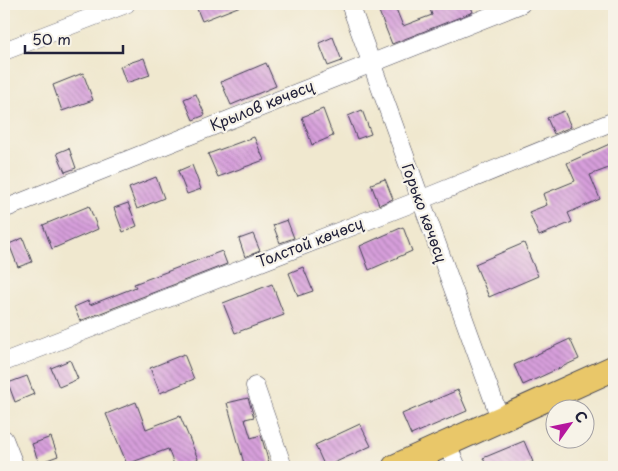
<svg xmlns="http://www.w3.org/2000/svg" width="618" height="471" font-family="'Playpen Sans',sans-serif">
<style>
.building{fill:url(#building-back-hatch)}
.lines{fill:none;stroke-linecap:round;stroke-linejoin:round}
.minor-casing{stroke:#414051;stroke-width:19}
.highway-casing{stroke:#414051;stroke-width:27}
.minor{stroke:#fff;stroke-width:18}
.highway{stroke:#e9c769;stroke-width:25}
.labels{text-anchor:middle;stroke-width:4.5;stroke-linejoin:round;paint-order:stroke}
.street-label{font-size:15px;fill:#22223b;stroke:#f7f3e8}
</style>
<defs>
<pattern id="building-back-hatch" width="6" height="6" patternUnits="userSpaceOnUse" patternTransform="scale(1.25)"><rect width="6" height="6" fill="#d79fdb"/><path d="M-1 5l2 2M0 0l6 6M5-1l2 2" fill="none" stroke="#ae81b3"/></pattern>
</defs>
<rect width="100%" height="100%" fill="#f7f3e8"/>
<filter id="ink" filterUnits="userSpaceOnUse"><feTurbulence type="fractalNoise" baseFrequency=".02" numOctaves="2"/><feDisplacementMap in="SourceGraphic" scale="10" xChannelSelector="R" yChannelSelector="G"/><feConvolveMatrix kernelMatrix="1 2 1 2 8 2 1 2 1" color-interpolation-filters="sRGB"/></filter>
<filter id="wash" filterUnits="userSpaceOnUse"><feTurbulence type="fractalNoise" baseFrequency=".0096" numOctaves="4" result="noise"/><feDisplacementMap in="SourceGraphic" scale="20" xChannelSelector="R" yChannelSelector="G"/><feGaussianBlur stdDeviation="1.12" result="paint"/><feColorMatrix in="noise" values="0 0 0 0 0 0 0 0 0 0 0 0 0 0 0 0 0 1.4 0 .05"/><feComposite in="paint" operator="in"/></filter>
<g filter="url(#wash)">
<rect width="100%" height="100%" fill="#f0e8cf"/>
<g id="blocks">
<!-- building -->
<g class="building">
<path d="M195,4H242L243,5L202,21Z"/>
<path d="M376,4H394L403,26L432,15L430,9L443,4H470L473,12L392,44Z"/>
<path d="M333,37L342,61L328,66L319,43Z"/>
<path d="M144,58L150,75L126,83L120,66Z"/>
<path d="M266,63L276,86L231,105L221,82Z"/>
<path d="M83,73L93,100L62,111L53,85Z"/>
<path d="M196,94L205,115L193,120L184,99Z"/>
<path d="M323,109L333,136L312,145L302,117Z"/>
<path d="M362,110L371,134L357,139L348,116Z"/>
<path d="M564,111L571,127L554,134L547,118Z"/>
<path d="M254,137L264,160L218,177L208,154Z"/>
<path d="M614,142V166L590,175L600,199L568,213L572,222L539,236L529,212L547,205L543,194L575,181L567,163Z"/>
<path d="M69,148L76,168L65,172L57,153Z"/>
<path d="M192,165L201,189L187,194L178,171Z"/>
<path d="M156,177L164,198L137,209L129,188Z"/>
<path d="M385,179L393,199L379,205L371,184Z"/>
<path d="M128,203L137,226L123,232L114,208Z"/>
<path d="M89,206L98,229L52,249L43,225Z"/>
<path d="M287,220L294,238L280,243L273,225Z"/>
<path d="M403,227L412,251L369,270L360,246Z"/>
<path d="M253,234L260,251L245,257L239,239Z"/>
<path d="M23,238L32,262L18,267L9,244Z"/>
<path d="M524,243L538,276L489,297L475,264Z"/>
<path d="M222,251L227,264L80,321L74,307L88,301L90,305L136,287L134,284Z"/>
<path d="M303,267L313,291L298,296L289,273Z"/>
<path d="M272,284L284,315L235,333L223,303Z"/>
<path d="M570,339L579,359L523,385L514,365Z"/>
<path d="M184,354L194,379L160,393L150,368Z"/>
<path d="M70,360L78,379L59,387L51,368Z"/>
<path d="M27,376L34,394L15,402L8,383Z"/>
<path d="M458,390L467,411L411,435L402,414Z"/>
<path d="M248,398L254,417L245,419L251,438L261,435L270,467H245L227,403Z"/>
<path d="M136,402L146,429L180,416L198,459L175,467L168,449L127,464L106,414Z"/>
<path d="M360,424L371,446L325,467L315,445Z"/>
<path d="M51,437L58,456L39,463L32,444Z"/>
<path d="M524,441L533,462L521,467H487L483,458Z"/>
</g>
</g>
</g>
<g filter="url(#ink)">
<use href="#blocks" fill-opacity="0" stroke="#414051" stroke-width="1"/>
<g class="lines">
<!-- minor casing -->
<g class="minor-casing">
<g id="minor">
<path d="M350,4L501,421"/>
<path d="M4,51L126,4"/>
<path d="M4,209L521,4"/>
<path d="M4,362L420,200L614,121"/>
<path d="M255,386L283,467"/>
<path d="M4,439L15,467"/>
<path d="M447,444L457,467"/>
</g>
</g>
<!-- highway casing -->
<g class="highway-casing">
<path id="highway" d="M395,467L614,368"/>
</g>
<!-- minor -->
<use href="#minor" class="minor"/>
<!-- highway -->
<use href="#highway" class="highway"/>
</g>
</g>
<g class="labels">
<!-- street labels -->
<g class="street-label">
<text transform="translate(262 106) rotate(-22)" y="5">Крылов көчөсү</text>
<text transform="translate(424 213) rotate(70)" y="5">Горько көчөсү</text>
<text transform="translate(310 243) rotate(-21)" y="5">Толстой көчөсү</text>
</g>
</g>
<!-- margin -->
<rect width="618" height="471" fill="none" stroke="#f7f3e8" stroke-width="20"/>
<!-- north arrow -->
<g transform="translate(570 424) rotate(57)"><circle r="24" fill="#f7f3e8" stroke="#a29fa3"/>
<path d="M0-4L9 19L0 12L-9 19Z" fill="#b5179e"/>
<text y="-8" font-size="14" font-weight="bold" text-anchor="middle" fill="#22223b">С</text>
</g>
<!-- scale -->
<path d="M25 45v8h98v-8" fill="none" stroke="#22223b" stroke-width="2.5"/>
<text x="32" y="45" font-size="15" fill="#22223b" stroke="#f7f3e8" stroke-width="4" paint-order="stroke">50 m</text>
</svg>
